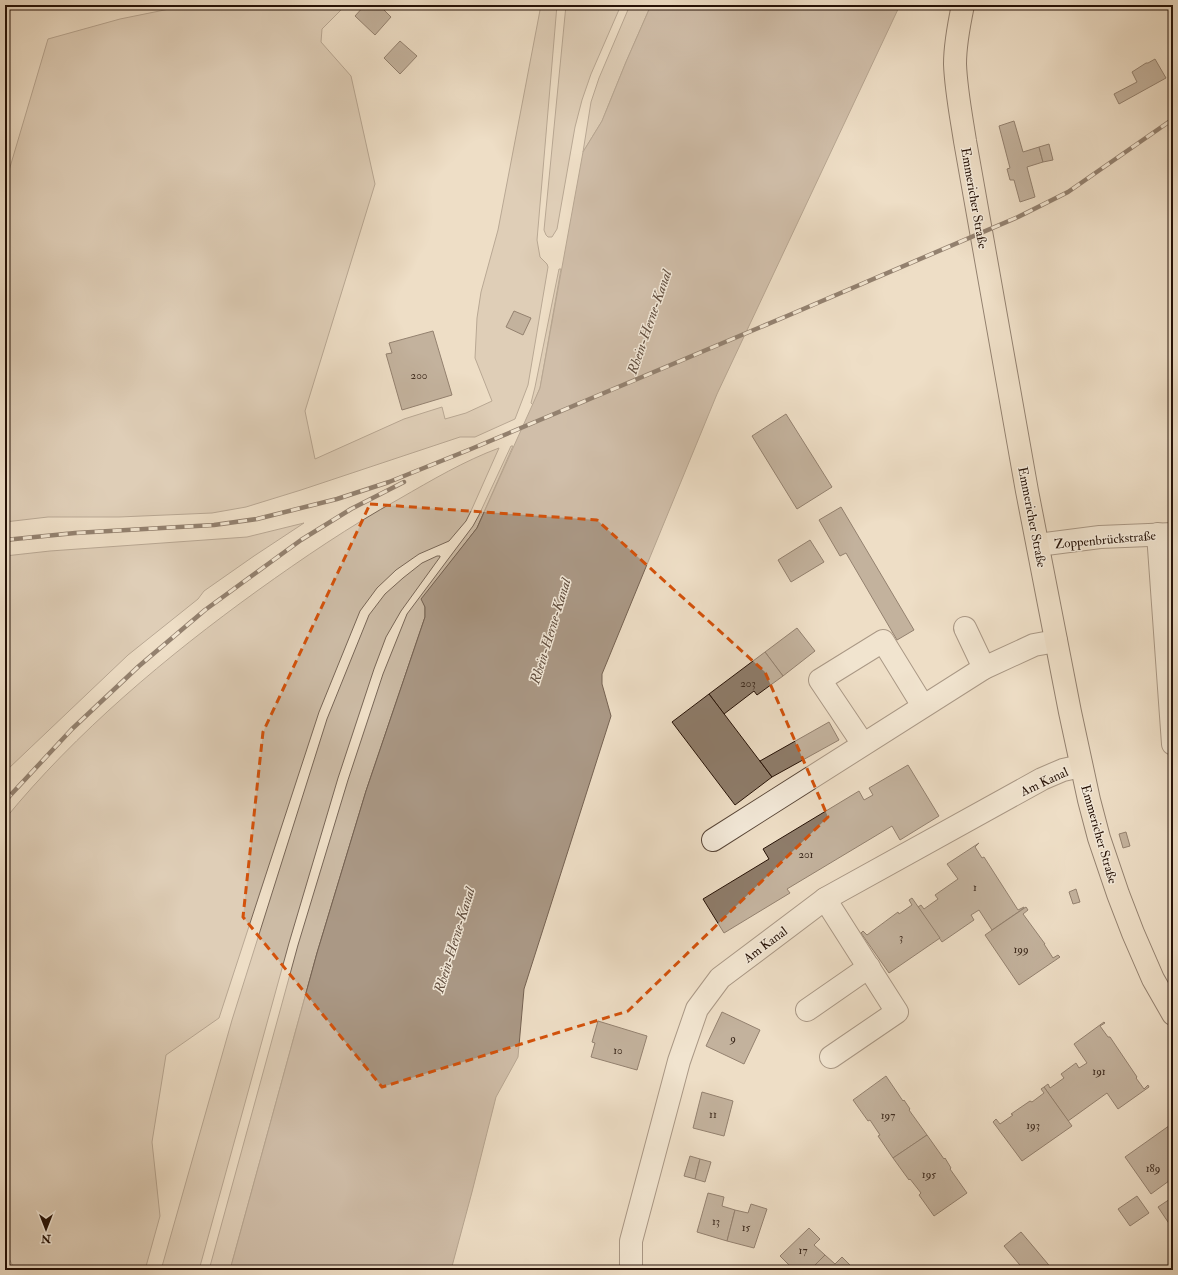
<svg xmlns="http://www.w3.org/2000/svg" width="1178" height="1275" font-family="'IM FELL Double Pica',serif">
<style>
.green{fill:#ccbba5;stroke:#786656}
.water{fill:#aa9885;stroke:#756252}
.building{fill:#8e7c6a;stroke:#251106}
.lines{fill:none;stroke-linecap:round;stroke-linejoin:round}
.minor-casing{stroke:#574436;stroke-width:24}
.major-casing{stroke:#251106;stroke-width:24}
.minor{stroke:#f4eada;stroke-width:22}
.major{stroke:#eedec6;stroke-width:22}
.rail-casing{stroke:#251106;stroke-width:4.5}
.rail{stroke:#f4eada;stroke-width:3;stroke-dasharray:9;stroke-linecap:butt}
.marked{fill:none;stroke:#d4520b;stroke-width:3;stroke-dasharray:8 5;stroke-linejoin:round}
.labels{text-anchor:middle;stroke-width:3;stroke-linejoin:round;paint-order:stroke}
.number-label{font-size:11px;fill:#3f2c1f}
.street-label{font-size:13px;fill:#251106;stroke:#f4eada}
.water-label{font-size:14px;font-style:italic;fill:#614e3f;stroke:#f4eada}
</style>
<rect width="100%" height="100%" fill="#eedec6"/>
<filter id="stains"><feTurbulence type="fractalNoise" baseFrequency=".005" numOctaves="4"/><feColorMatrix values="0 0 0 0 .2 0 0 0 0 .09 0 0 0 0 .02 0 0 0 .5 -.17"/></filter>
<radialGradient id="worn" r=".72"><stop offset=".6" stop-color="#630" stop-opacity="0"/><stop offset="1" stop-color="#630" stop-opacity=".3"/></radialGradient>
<!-- green -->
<g class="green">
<path d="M189,5H346L322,29L321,42L351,76L375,184L305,411L315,459L404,419L442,407L445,419L466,413L492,401L475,358L477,318L481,292L498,230L541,5H557L537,240L540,257L547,264L548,267L528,385L515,419L475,437H460L301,490L246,507L212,513L119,517H48L5,522V184L48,39L120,19Z"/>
<path d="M566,5H621L591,74L582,100L575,127L557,229L552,237H548L546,235L544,230Z"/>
<path d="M630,5H651L626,62L602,121L583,152L591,102L599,78Z"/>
<path d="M559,269H561L540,388L533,405L531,403L535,387Z"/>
<path d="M511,446H513L477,528L422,599L425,607V617L366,791L317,953L230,1270H209L298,945L348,780L383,674L407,614L473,526L479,515Z"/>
<path d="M499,448L471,511L466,521L449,541L419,554L396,570L377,588L360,611L319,712L219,1018L166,1055L152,1142L160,1216L145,1270H15L5,1251V819C76,732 167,656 257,591C303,558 350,526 399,499C432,480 464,461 499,448Z"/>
<path d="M304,523L254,556L204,591L198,599L128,655L8,769L5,773V556L50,551L247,537Z"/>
<path d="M437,556H440V557L401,611L386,637L374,669L338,778L289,943L199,1270H161L232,1020L327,719L369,615L385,594L403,578L422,563Z"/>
</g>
<!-- water -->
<path class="water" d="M651,5H900L717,394L602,674V684L611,716L524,989L518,1057L496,1097L472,1192L451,1270H230L317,953L366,791L425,617V607L421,599L477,528L540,388L583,152L602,121L626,62Z"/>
<!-- building -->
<g class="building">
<path d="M365,5H379L391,17L375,35L355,16Z"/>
<path d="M400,41L417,56L400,74L384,58Z"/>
<path d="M1155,59L1166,78L1119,104L1114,94L1137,82L1132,72L1146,63H1148Z"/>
<path d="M1014,121L1023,152L1039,147L1043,162L1027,167L1035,197L1020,202L1014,180H1010L1007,169L1010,168L999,126Z"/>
<path d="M1049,144L1053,160L1043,162L1039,147Z"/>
<path d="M514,311L531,318L523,335L506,327Z"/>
<path d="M433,331L452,395L402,410L386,354L392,353L389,343Z"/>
<path d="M786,414L832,487L797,509L752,436Z"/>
<path d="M841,507L914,630L897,640L846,553L840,556L819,520Z"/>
<path d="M810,540L824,562L791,582L778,560Z"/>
<path d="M797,628L815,651L783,676L765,652Z"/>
<path d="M765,652L783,676L757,695L754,691L724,714L709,694Z"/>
<path d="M709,694L772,777L735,805L672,722Z"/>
<path d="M829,722L839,740L772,777L760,761Z"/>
<path d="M908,765L939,816L900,840L892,826L787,889L790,893L724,933L703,899L769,859L763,849L859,791L864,800L873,795L869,788Z"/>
<path d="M1126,832L1130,846L1123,848L1119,834Z"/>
<path d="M979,843L975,847L982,858L984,857L1018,910L1024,907V908L992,930L979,910L971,915L974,920L942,942L918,907L921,905L924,909L938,899L935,895L958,879L947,864Z"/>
<path d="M1076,889L1080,902L1073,904L1069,892Z"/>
<path d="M912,898L940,938L889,973L861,933L863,931L867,935L898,912L899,914L912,905L909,900Z"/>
<path d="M1026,907L1028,910L1023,914L1045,944H1044L1053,958L1058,955L1060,957L1019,985L985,935Z"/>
<path d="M722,1012L760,1030L744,1064L706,1046Z"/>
<path d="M598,1021L647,1036L637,1070L591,1057L595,1043L592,1042Z"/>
<path d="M1104,1022L1105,1023L1100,1026L1108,1037H1110L1137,1077L1136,1078L1144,1089L1148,1085L1149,1087L1118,1109L1107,1093L1068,1121L1044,1087L1048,1084L1050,1088L1064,1078L1061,1074L1076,1063L1079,1068L1087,1063L1074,1044Z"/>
<path d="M886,1076L903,1101L904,1100L910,1109L909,1110L927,1135L893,1158L878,1136L880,1135L870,1120L868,1121L853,1100Z"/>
<path d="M1044,1087L1072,1126L1022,1161L993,1122L996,1119L1000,1124L1013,1115L1011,1114L1030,1101L1032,1102L1044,1093L1041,1089Z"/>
<path d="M702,1092L733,1101L724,1136L693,1128Z"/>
<path d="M1173,1123V1178L1151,1194L1125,1157Z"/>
<path d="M927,1135L944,1159L945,1158L951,1168L950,1169L967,1193L934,1216L919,1195L921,1193L910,1179L909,1180L893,1158Z"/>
<path d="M690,1156L700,1159L695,1179L684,1176Z"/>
<path d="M700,1159L711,1162L705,1182L695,1179Z"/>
<path d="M708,1193L724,1197L722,1206L735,1210L727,1241L697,1232Z"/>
<path d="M1137,1196L1149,1213L1130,1226L1118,1209Z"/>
<path d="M1173,1197V1223L1170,1225L1158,1207Z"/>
<path d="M751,1204L767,1209L754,1248L727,1241L735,1210L748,1213Z"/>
<path d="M809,1228L820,1239L814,1245L825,1255L810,1270H794L780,1256Z"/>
<path d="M1021,1232L1053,1270H1024L1004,1246Z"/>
<path d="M825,1255L835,1264L842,1257L854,1269L853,1270H810Z"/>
</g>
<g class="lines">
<!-- minor casing -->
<g class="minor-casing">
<g id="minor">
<path d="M1158,534L1173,744"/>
<path d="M1038,545L1100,537L1173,534"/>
<path d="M965,628L984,668"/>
<path d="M863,744L820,680L883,641L923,706"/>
<path d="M713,840L984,668L1034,645L1056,641"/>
<path d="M825,899L897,1012L831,1057"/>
<path d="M807,1010L869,967"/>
<path d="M631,1270V1241L679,1061L697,1009L720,978L825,899L1042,779L1063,770L1081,766"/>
</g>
</g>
<!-- major casing -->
<g class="major-casing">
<path id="major" d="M963,5C959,24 955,44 955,64C956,90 961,115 965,141L1027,491L1070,712L1089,800L1099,838L1118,894L1133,933L1153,979L1173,1014"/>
</g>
<!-- minor -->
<use href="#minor" class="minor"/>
<!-- major -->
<use href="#major" class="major"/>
<!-- rail casing -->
<g class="rail-casing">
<g id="rail">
<path d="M5,540L75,533L214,525L257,519L337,499L389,482L471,449L787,316L1018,217L1068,192L1173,119"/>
<path d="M5,801L72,729L139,666L205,610L301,540L351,509L404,482"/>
</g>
</g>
<!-- rail -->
<use href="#rail" class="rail"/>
</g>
<!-- marked area -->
<path d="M0 0H1178V1275H0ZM370,504L597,520L765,672L828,817L628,1011L382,1087L243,917L263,732Z" fill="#eedec6" fill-opacity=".55" fill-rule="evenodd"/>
<path class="marked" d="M370,504L597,520L765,672L828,817L628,1011L382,1087L243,917L263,732Z"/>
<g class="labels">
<!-- number labels -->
<g class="number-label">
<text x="419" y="379">200</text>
<text x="748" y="687">203</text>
<text x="806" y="858">201</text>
<text x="975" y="891">1</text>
<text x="901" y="941">3</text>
<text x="1021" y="953">199</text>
<text x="733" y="1042">9</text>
<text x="618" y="1054">10</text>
<text x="1099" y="1075">191</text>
<text x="713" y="1118">11</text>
<text x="888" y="1119">197</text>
<text x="1033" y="1129">193</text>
<text x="1153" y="1172">189</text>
<text x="929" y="1178">195</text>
<text x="716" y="1225">13</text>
<text x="746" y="1231">15</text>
<text x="803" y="1254">17</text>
</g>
<!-- street labels -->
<g class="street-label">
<text transform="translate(975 198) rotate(80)" y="5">Emmericher Straße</text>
<text transform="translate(1033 517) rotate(79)" y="5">Emmericher Straße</text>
<text transform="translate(1105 539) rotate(-5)" y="5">Zoppenbrückstraße</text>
<text transform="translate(1044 781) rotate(-25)" y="5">Am Kanal</text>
<text transform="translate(1100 834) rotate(74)" y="5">Emmericher Straße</text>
<text transform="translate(765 944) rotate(-37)" y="5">Am Kanal</text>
</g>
<!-- water labels -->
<g class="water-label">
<text transform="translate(649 322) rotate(-71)" y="5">Rhein-Herne-Kanal</text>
<text transform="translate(550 631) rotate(-73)" y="5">Rhein-Herne-Kanal</text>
<text transform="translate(454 940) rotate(-73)" y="5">Rhein-Herne-Kanal</text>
</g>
</g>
<!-- margin -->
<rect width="1178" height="1275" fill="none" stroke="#eedec6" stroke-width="20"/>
<rect x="6" y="6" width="1166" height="1263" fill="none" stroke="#251106" stroke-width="2"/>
<rect x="10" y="10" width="1158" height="1255" fill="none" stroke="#251106"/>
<!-- north arrow -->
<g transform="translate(46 1229) rotate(180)" stroke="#f4eada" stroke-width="3" paint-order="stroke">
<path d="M0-3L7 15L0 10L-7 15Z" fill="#251106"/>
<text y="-6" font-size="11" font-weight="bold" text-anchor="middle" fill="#251106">N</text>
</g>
<rect width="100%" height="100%" filter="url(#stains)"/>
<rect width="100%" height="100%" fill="url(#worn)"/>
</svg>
